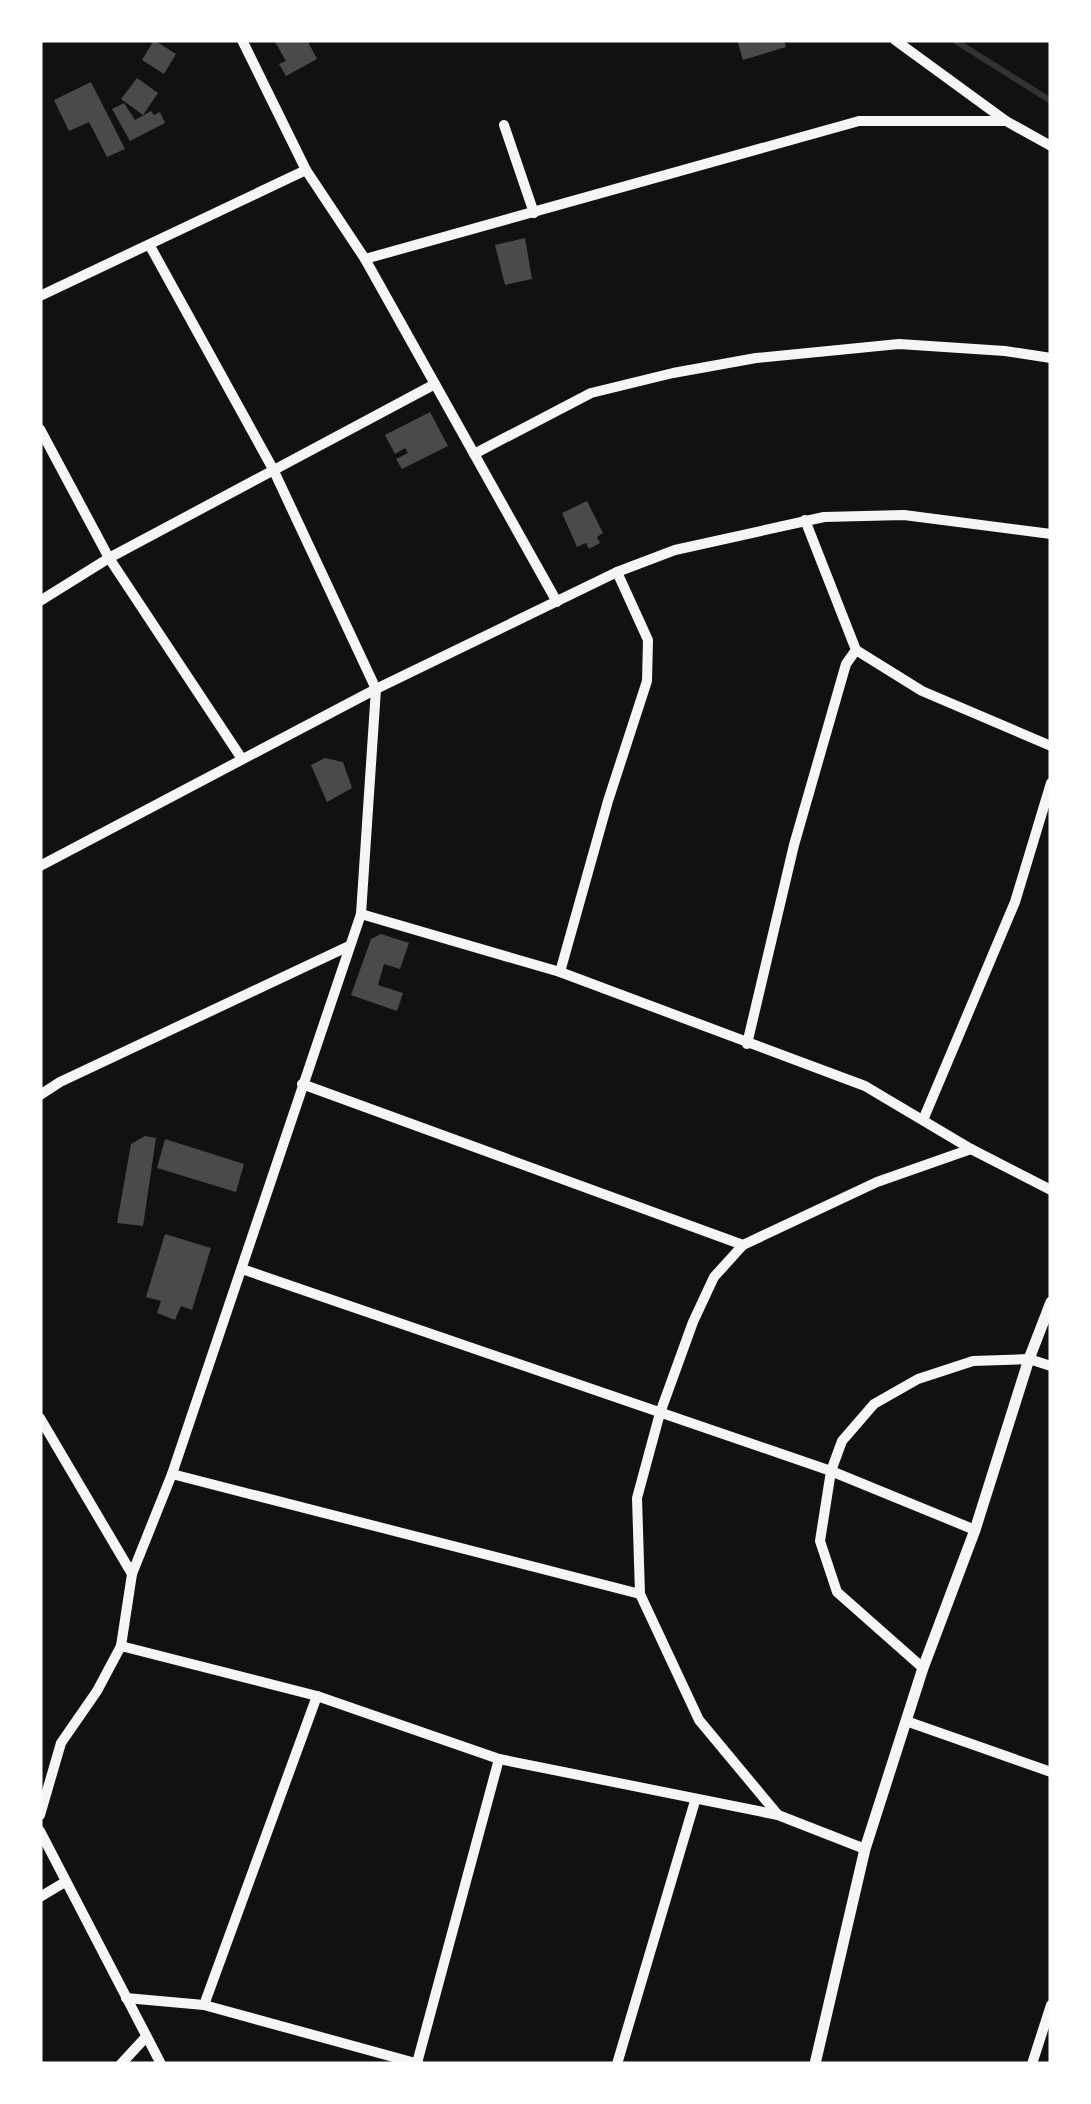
<svg xmlns="http://www.w3.org/2000/svg" width="1091" height="2104" font-family="Lato,sans-serif">
<style>
.lines{fill:none;stroke-linecap:round;stroke-linejoin:round}
.stream{stroke:#333;stroke-width:6}
.building{fill:#4a4a4a}
.minor{stroke:#f5f5f5;stroke-width:10}
.tertiary{stroke:#f5f5f5;stroke-width:11}
</style>
<rect width="100%" height="100%" fill="#111"/>
<g class="lines">
<!-- stream -->
<path class="stream" d="M954,40L1051,101"/>
</g>
<!-- building -->
<g class="building">
<path d="M154,40L176,54L164,74L142,60Z"/>
<path d="M274,40H307L317,59L286,76L279,64L286,61Z"/>
<path d="M737,40H784L786,47L743,60Z"/>
<path d="M137,78L158,93L143,115L121,99Z"/>
<path d="M91,82L125,149L107,157L89,122L69,131L54,100Z"/>
<path d="M124,103L135,120L151,111L154,115L160,112L165,123L130,141L112,109Z"/>
<path d="M525,238L532,279L505,285L495,245Z"/>
<path d="M430,412L448,446L402,469L396,459L408,453L405,448L395,454L385,435Z"/>
<path d="M587,501L603,533L597,537L600,543L589,549L586,543L577,547L562,513Z"/>
<path d="M325,758L343,762L352,788L327,802L311,765Z"/>
<path d="M381,934L409,943L400,969L384,964L378,985L403,993L397,1011L351,995L371,939Z"/>
<path d="M145,1136L156,1138L143,1226L117,1223L131,1144Z"/>
<path d="M165,1139L244,1164L236,1192L157,1168Z"/>
<path d="M165,1234L211,1248L192,1310L181,1306L175,1320L157,1313L161,1301L146,1297Z"/>
</g>
<g class="lines">
<!-- minor -->
<g class="minor">
<path d="M242,40L306,170L365,259L557,602"/>
<path d="M895,40L1006,121L1051,146"/>
<path d="M504,125L534,213"/>
<path d="M365,259L859,121H1006"/>
<path d="M40,296L306,170"/>
<path d="M40,429L109,558L242,759"/>
<path d="M474,454L591,393L673,373L756,358L899,344L1005,351L1051,358"/>
<path d="M805,520L856,650L922,691L1051,746"/>
<path d="M40,601L109,558L435,384"/>
<path d="M40,866L376,689L617,572L675,550L824,517L904,515L1051,534"/>
<path d="M361,914L560,972L865,1086L971,1149L1051,1190"/>
<path d="M560,972L608,801L647,681L648,640L617,572"/>
<path d="M747,1044L794,845L846,664L856,650"/>
<path d="M302,1084L743,1245"/>
<path d="M40,1095L60,1082L349,946"/>
<path d="M923,1120L1015,902L1051,783"/>
<path d="M242,1269L831,1471L975,1530"/>
<path d="M40,1418L132,1574"/>
<path d="M172,1474L640,1594"/>
<path d="M121,1646L317,1696L499,1759L778,1815L865,1849"/>
<path d="M923,1668L837,1592L820,1541L831,1471L842,1441L874,1404L918,1379L973,1361L1029,1359L1051,1366"/>
<path d="M906,1721L1051,1772"/>
<path d="M40,1815L61,1743L97,1691L121,1646L132,1574L172,1474L361,914L376,689L273,469L150,246"/>
<path d="M778,1815L699,1720L640,1594L637,1498L660,1413L693,1322L714,1277L743,1245L877,1182L971,1149"/>
<path d="M40,1831L161,2064"/>
<path d="M40,1897L65,1882"/>
<path d="M126,1998L204,2005L419,2064"/>
<path d="M204,2005L317,1696"/>
<path d="M417,2063L499,1759"/>
<path d="M121,2064L145,2038"/>
<path d="M617,2064L695,1801"/>
<path d="M1032,2064L1051,2005"/>
</g>
<!-- tertiary -->
<path class="tertiary" d="M815,2064L865,1849L923,1668L975,1530L1029,1359L1051,1302"/>
</g>
<!-- border -->
<rect width="1091" height="2104" fill="none" stroke="#ffffff" stroke-width="85"/>
</svg>
